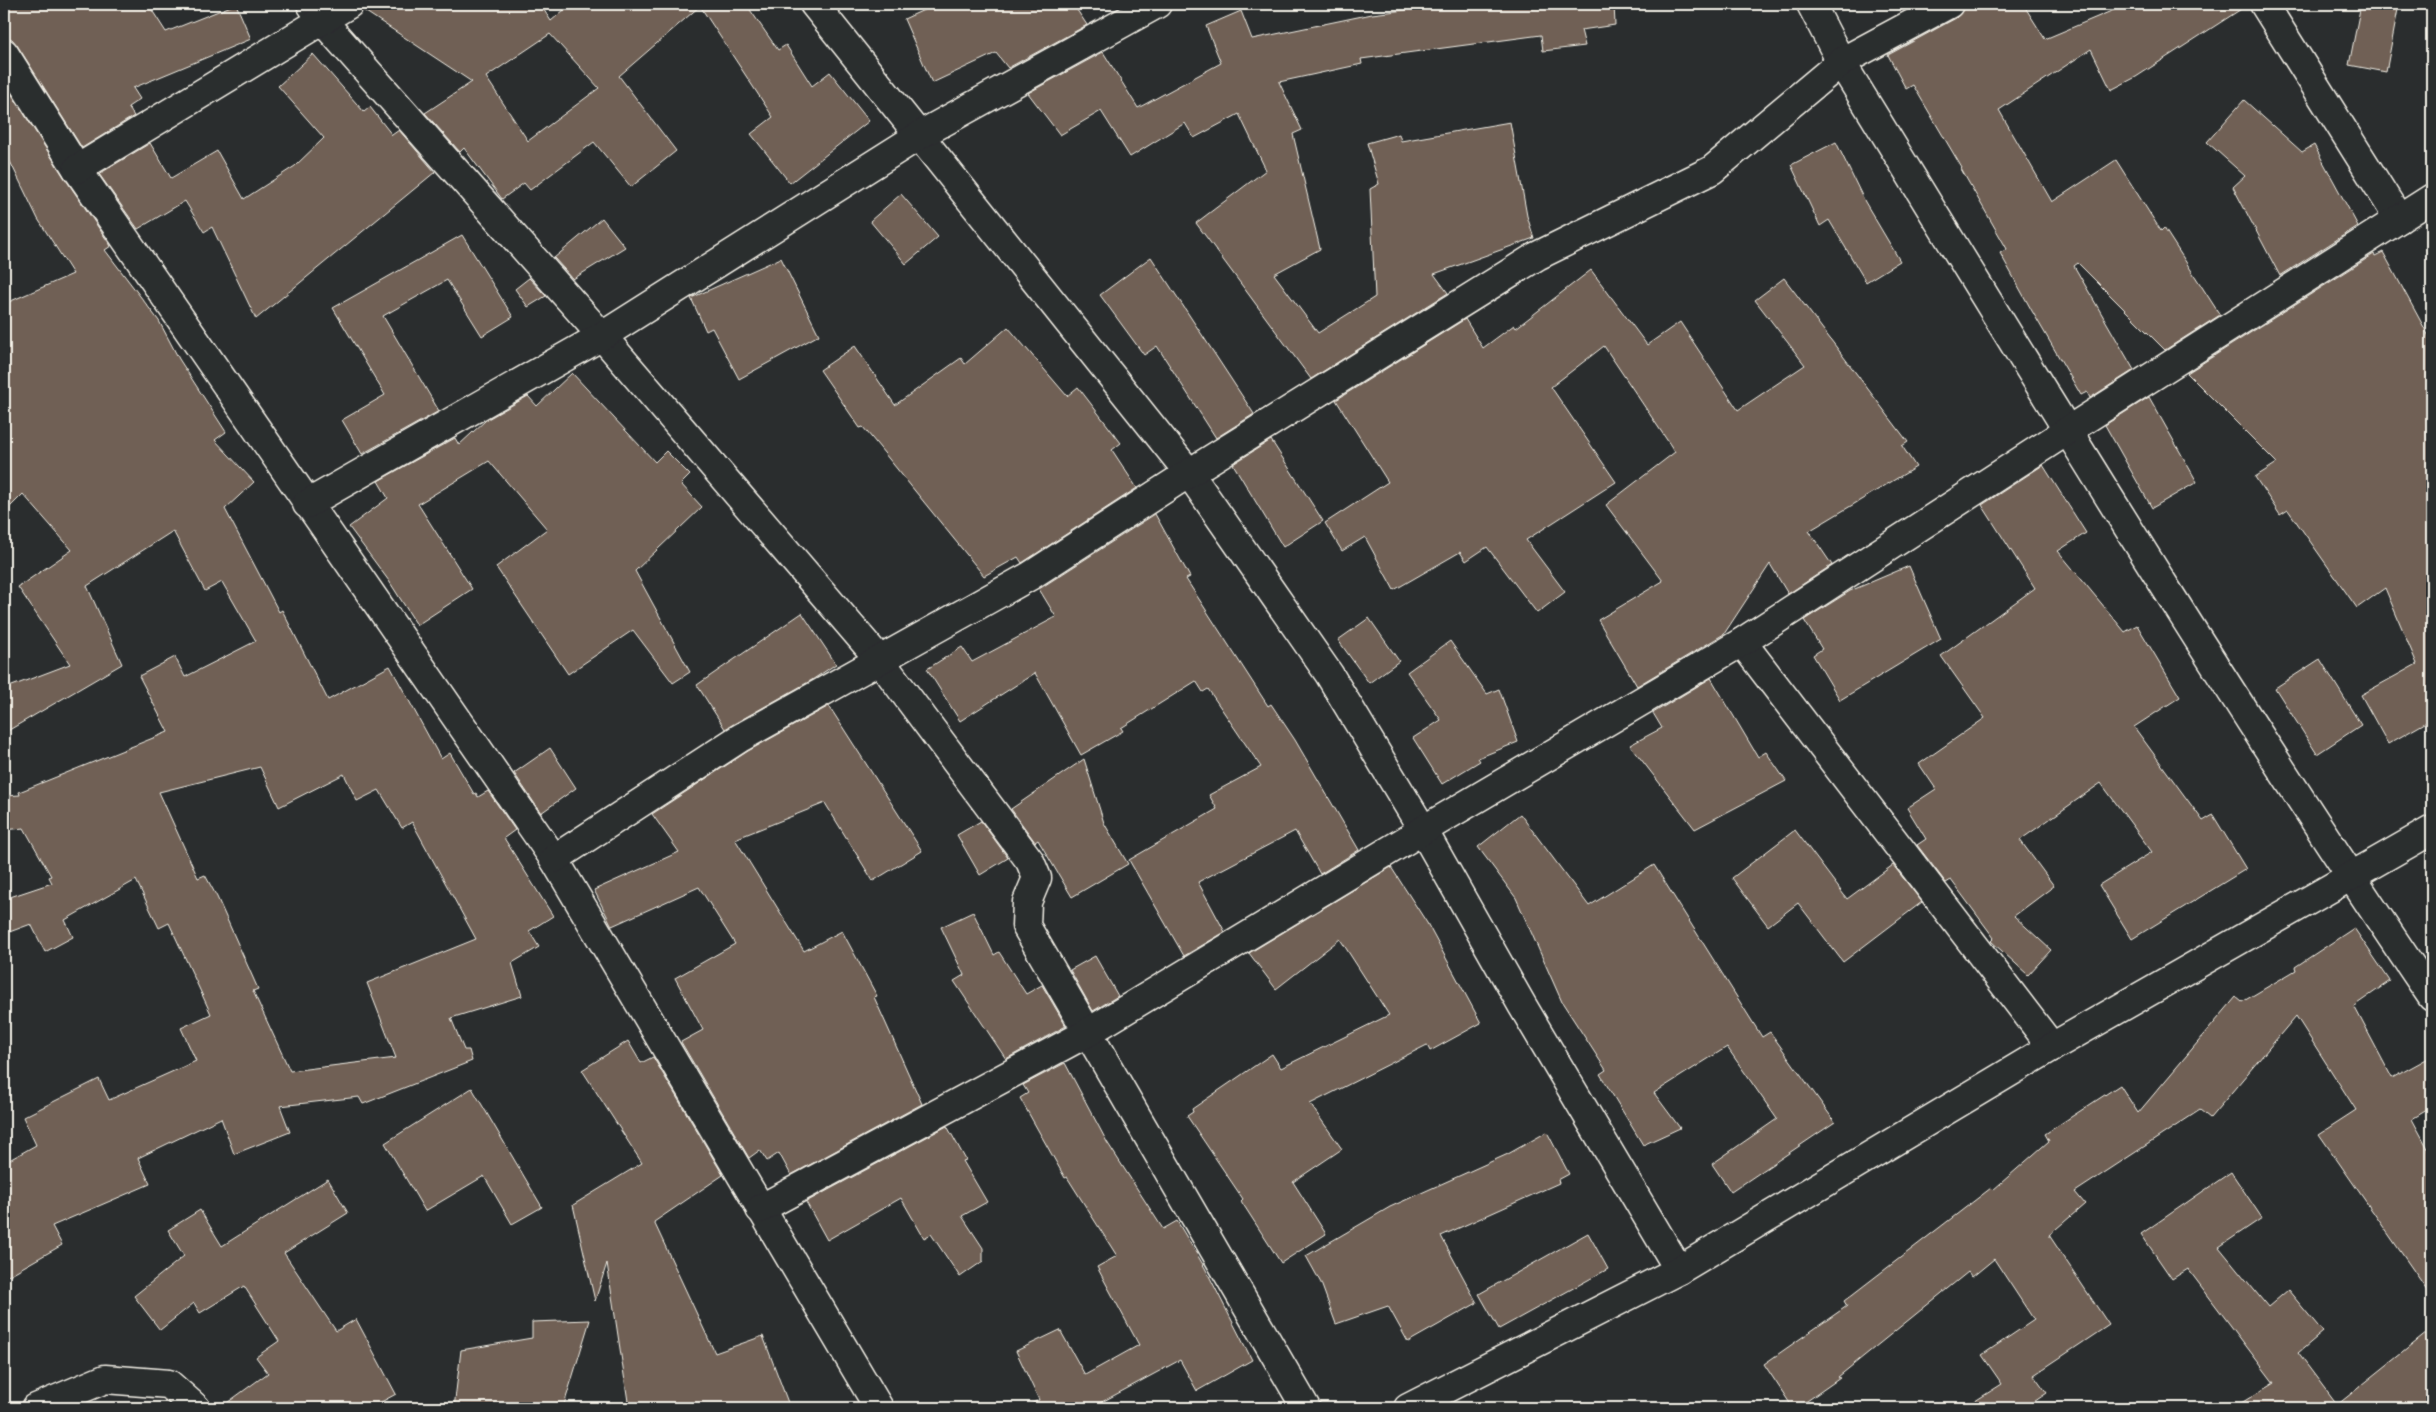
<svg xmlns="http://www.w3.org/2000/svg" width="2436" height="1412" font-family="Pangolin,sans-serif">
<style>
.building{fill:#6f6055;stroke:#f4f1e8;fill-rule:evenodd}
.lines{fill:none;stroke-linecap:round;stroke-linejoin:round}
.street-casing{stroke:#f4f1e8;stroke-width:31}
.street{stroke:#2a2d2e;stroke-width:28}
</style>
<rect width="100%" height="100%" fill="#2a2d2e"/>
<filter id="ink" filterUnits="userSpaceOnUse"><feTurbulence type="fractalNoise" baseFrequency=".02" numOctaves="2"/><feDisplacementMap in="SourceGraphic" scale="10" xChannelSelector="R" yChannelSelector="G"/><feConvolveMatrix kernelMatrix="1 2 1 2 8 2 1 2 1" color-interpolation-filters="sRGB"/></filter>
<g filter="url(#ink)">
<!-- building -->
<g class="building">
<path d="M4,4H148L166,32L236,4L251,39L133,88L140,99L128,107L134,116L82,148L17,45L12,39L4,37Z"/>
<path d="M365,4H540L551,21L571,4H746L778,50L786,45L812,86L830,72L869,121L790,183L751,134L773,117L700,6L619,76L676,151L631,187L594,142L530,190L524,183L502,199L464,148L460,152L425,113L472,82L363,10ZM550,34L599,88L528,141L486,77Z"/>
<path d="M937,4H1073L1087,25L1008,68L996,53L932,83L904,19Z"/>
<path d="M1453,4H1614L1615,25L1581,30L1585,46L1543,51L1541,35L1361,59L1362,64L1279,82L1302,130L1293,134L1320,249L1274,274L1318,333L1375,297L1370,189L1379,184L1367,143L1399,134L1401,141L1510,122L1527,216L1534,238L1434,274L1448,293L1311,379L1196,223L1266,170L1239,114L1194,138L1185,123L1130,157L1101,111L1060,135L1028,93L1103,52L1138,108L1221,63L1206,26L1241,11L1252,39L1372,14Z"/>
<path d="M1972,4H2023L2045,39L2128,4H2249L2136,77L2111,90L2091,49L1999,110L2052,202L2116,160L2161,231L2164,228L2220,315L2165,350L2078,263L2074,266L2134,370L2090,398L2087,392L2081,395L2032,311L2000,253L2007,249L1961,169L1962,168L1913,85L1906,89L1888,55L1956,18L1964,8Z"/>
<path d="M2361,4H2399L2386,72L2349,65Z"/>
<path d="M313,54L364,112L370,107L392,135L399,130L435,172L256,319L212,227L204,232L185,201L138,229L99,174L150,143L171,178L217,151L244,199L295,166L324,138L278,86Z"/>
<path d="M4,82L64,177L111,246L105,250L159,321L179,359L226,432L215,440L254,482L225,509L279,612L282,610L328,700L390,666L441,759L450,753L474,794L476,793L478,797L488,791L515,830L504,838L553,916L529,931L539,947L512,963L522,996L451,1018L464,1050H469L472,1061L363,1104L359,1097L280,1106L290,1132L234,1154L221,1118L138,1158L150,1184L52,1226L62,1245L4,1278V1163L36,1145L23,1117L99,1079L109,1100L196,1061L181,1028L211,1014L169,923L159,928L136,880L65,920L73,937L45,952L31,924L4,934V899L52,883L49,877L51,876L24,828L4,830V796L20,795L19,792L168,732L139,676L175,657L185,677L256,641L222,582L205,591L173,531L87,586L122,664L4,733V689L70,664L18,587L72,550L23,494L4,513V304L73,274L38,219L4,149ZM260,767L279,807L344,774L357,801L379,790L402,828L412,822L476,939L367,983L396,1058L290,1071L253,991L258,989L217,897L205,875L198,878L159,792Z"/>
<path d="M2244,100L2302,152L2314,145L2358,226L2280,276L2233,187L2245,176L2207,142Z"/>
<path d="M1836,142L1865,202L1900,261L1866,282L1829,220L1820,226L1791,165Z"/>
<path d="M901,194L938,237L906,264L870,221Z"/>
<path d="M602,218L625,247L573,279L554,258Z"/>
<path d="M462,235L513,317L482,336L447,280L383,316L439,411L362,454L342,420L385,395L333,308Z"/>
<path d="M2383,252L2432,342V719L2388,744L2361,695L2417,664L2385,588L2357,608L2288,510L2280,515L2255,477L2277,463L2187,373L2374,254L2375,256Z"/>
<path d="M1151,257L1254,414L1216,438L1157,346L1144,355L1100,295Z"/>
<path d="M781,258L819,335L739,379L712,328L706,331L691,298Z"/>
<path d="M1591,270L1647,345L1680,322L1738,410L1805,365L1755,300L1784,278L1908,442L1902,446L1916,467L1809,531L1832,565L1788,594L1770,564L1724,634L1637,686L1598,620L1663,581L1606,505L1675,452L1604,346L1551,387L1616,482L1526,540L1565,592L1537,613L1487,547L1466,561L1460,552L1394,590L1365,537L1342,551L1325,523L1388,482L1336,400L1465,319L1483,348L1514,325L1516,328Z"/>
<path d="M529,278L546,296L528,307L515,289Z"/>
<path d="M1008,327L1067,396L1078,387L1121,443L1112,450L1137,488L1022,563L1018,557L984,576L863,427L860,428L820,370L855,346L895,405L961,358L965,364Z"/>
<path d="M572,373L655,462L666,451L690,475L681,484L702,507L635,571L690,672L673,683L633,630L568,674L496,567L547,529L489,461L418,504L472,589L417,625L389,581L349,527L388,498L378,481L455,438L459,445L486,420L528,396L537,406Z"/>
<path d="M2149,397L2197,482L2152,508L2105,425Z"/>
<path d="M1271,440L1323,521L1283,547L1233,464Z"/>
<path d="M2043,465L2086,533L2058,551L2125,632L2137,625L2180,697L2134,727L2203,821L2213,815L2246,869L2132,939L2099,885L2152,852L2101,783L2020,840L2054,886L2014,916L2051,950L2028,975L1991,941L1994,938L1951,880L1946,883L1917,845L1926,839L1907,808L1936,789L1919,764L1985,718L1941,656L2035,588L1982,505Z"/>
<path d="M1155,514L1190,577L1186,579L1268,706L1271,704L1295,740L1359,850L1320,874L1295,831L1198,882L1225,932L1184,956L1129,860L1217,809L1209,795L1261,767L1208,689L1203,692L1196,681L1121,728L1123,731L1081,755L1035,673L960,721L927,669L962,647L972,662L1056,617L1039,589Z"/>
<path d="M1909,566L1941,639L1840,700L1813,655L1822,649L1804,620L1850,591Z"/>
<path d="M802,613L836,664L812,680L725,729L697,685Z"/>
<path d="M1369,618L1399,661L1369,683L1338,640Z"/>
<path d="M1450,641L1487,694L1499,689L1518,742L1478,758L1480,761L1442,784L1413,738L1441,720L1407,672Z"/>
<path d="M2320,659L2361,725L2317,754L2275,688Z"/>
<path d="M1711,678L1758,757L1766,752L1786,781L1695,829L1630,745L1662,728L1653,713Z"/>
<path d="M829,706L922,851L873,881L825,803L735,839L804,951L842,931L877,996L874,997L922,1104L791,1175L779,1153L767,1161L760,1150L749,1158L681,1042L703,1030L675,978L735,944L699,887L612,926L594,890L679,852L652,814L748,751Z"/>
<path d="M550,748L576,788L541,813L514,773Z"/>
<path d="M1084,759L1104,823L1128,864L1072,897L1038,840L1035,842L1011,809Z"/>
<path d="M1520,814L1589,906L1654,865L1762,1037L1770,1032L1835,1122L1731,1192L1712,1164L1777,1119L1727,1047L1654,1093L1680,1128L1643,1145L1600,1074L1606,1070L1562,1002L1516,898L1478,847Z"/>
<path d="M981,821L1008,858L980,875L957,835Z"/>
<path d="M1795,830L1847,899L1893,865L1922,902L1843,962L1798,903L1768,926L1732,878Z"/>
<path d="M1391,867L1427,923L1481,1023L1430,1051L1427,1045L1310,1104L1342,1149L1293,1182L1326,1234L1281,1263L1241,1201L1243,1199L1187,1116L1193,1112L1192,1109L1272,1054L1281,1068L1389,1015L1340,939L1276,989L1249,953Z"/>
<path d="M973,912L994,955L999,952L1026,994L1042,985L1066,1026L1006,1059L954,981L964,975L941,927Z"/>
<path d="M2354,928L2390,981L2354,1006L2392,1078L2432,1056V1107L2412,1119L2432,1156V1297L2319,1134L2356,1110L2296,1016L2210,1118L2200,1110L2075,1192L2085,1204L2049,1235L2109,1325L2034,1375L2047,1393L2025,1408H1964L2002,1384L1982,1355L2034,1320L1994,1259L1972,1277L1968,1272L1838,1377L1840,1378L1797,1408H1793L1764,1364L1847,1306L1844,1301L1991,1188L1993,1190L2049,1141L2045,1134L2120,1085L2138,1113L2236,997L2242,1002L2296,970L2295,967Z"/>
<path d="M1095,956L1118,996L1093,1011L1070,970Z"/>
<path d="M628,1041L641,1063L653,1057L723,1175L654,1222L715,1353L763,1336L790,1408H629L607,1263L595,1301L573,1205L642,1163L582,1070Z"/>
<path d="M1065,1063L1107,1142L1163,1229L1177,1221L1205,1268L1252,1360L1197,1391L1180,1360L1100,1403L1103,1408H1023L1039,1400L1016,1351L1060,1330L1085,1375L1139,1345L1097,1267L1117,1256L1067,1177L1065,1178L1020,1098L1028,1093L1023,1085Z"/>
<path d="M472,1088L542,1207L512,1224L484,1176L425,1211L385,1143Z"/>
<path d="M947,1126L966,1160L963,1161L987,1202L962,1216L983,1248V1261L960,1277L931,1234L924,1238L901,1198L827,1240L806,1202Z"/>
<path d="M1547,1132L1569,1174L1558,1180L1559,1183L1441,1236L1477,1303L1408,1342L1388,1306L1336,1324L1321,1283L1306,1256L1390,1207L1508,1154Z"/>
<path d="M2231,1172L2262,1218L2219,1247L2268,1307L2288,1290L2323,1332L2298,1353L2337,1405L2432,1329V1408H2233L2274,1383L2188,1269L2172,1279L2141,1234Z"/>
<path d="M328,1179L348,1213L284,1253L336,1331L356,1319L396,1394L370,1408H220L268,1373L256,1357L279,1341L244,1286L200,1313L194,1303L160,1330L134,1296L184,1256L168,1230L200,1210L222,1246Z"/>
<path d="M1588,1233L1608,1269L1499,1329L1479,1294Z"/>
<path d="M590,1320L563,1408H454L461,1350L532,1338V1322Z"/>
</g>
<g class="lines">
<!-- street casing -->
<g class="street-casing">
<g id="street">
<path d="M311,4L321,19L602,336L879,659L1030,861L1037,878L1027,902L1026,926L1306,1408"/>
<path d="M814,4L1189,473L1329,674L1423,830L1522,1005L1679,1270"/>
<path d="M1811,4L1841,62C2034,376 2225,692 2432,997"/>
<path d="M2264,4L2399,219"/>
<path d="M4,53L77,169L554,859L879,1408"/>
<path d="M77,169L349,4"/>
<path d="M307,504L602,336L920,135L1157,4"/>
<path d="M1742,642L2052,1047"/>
<path d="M554,859L740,738L1030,576L1189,473L1537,256L1712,170L1841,62L1949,4"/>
<path d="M760,1209L1087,1033L1423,830L1742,642L2067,431L2432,198"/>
<path d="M36,1408L105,1379L169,1384L196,1408"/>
<path d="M1408,1408L1679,1270L2052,1047L2432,830"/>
</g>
</g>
<!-- street -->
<use href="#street" class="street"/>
</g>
</g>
<!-- margin -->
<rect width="2436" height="1412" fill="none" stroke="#2a2d2e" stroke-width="20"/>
<rect x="10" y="10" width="2416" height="1392" fill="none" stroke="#f4f1e8" stroke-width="2" filter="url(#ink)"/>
</svg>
